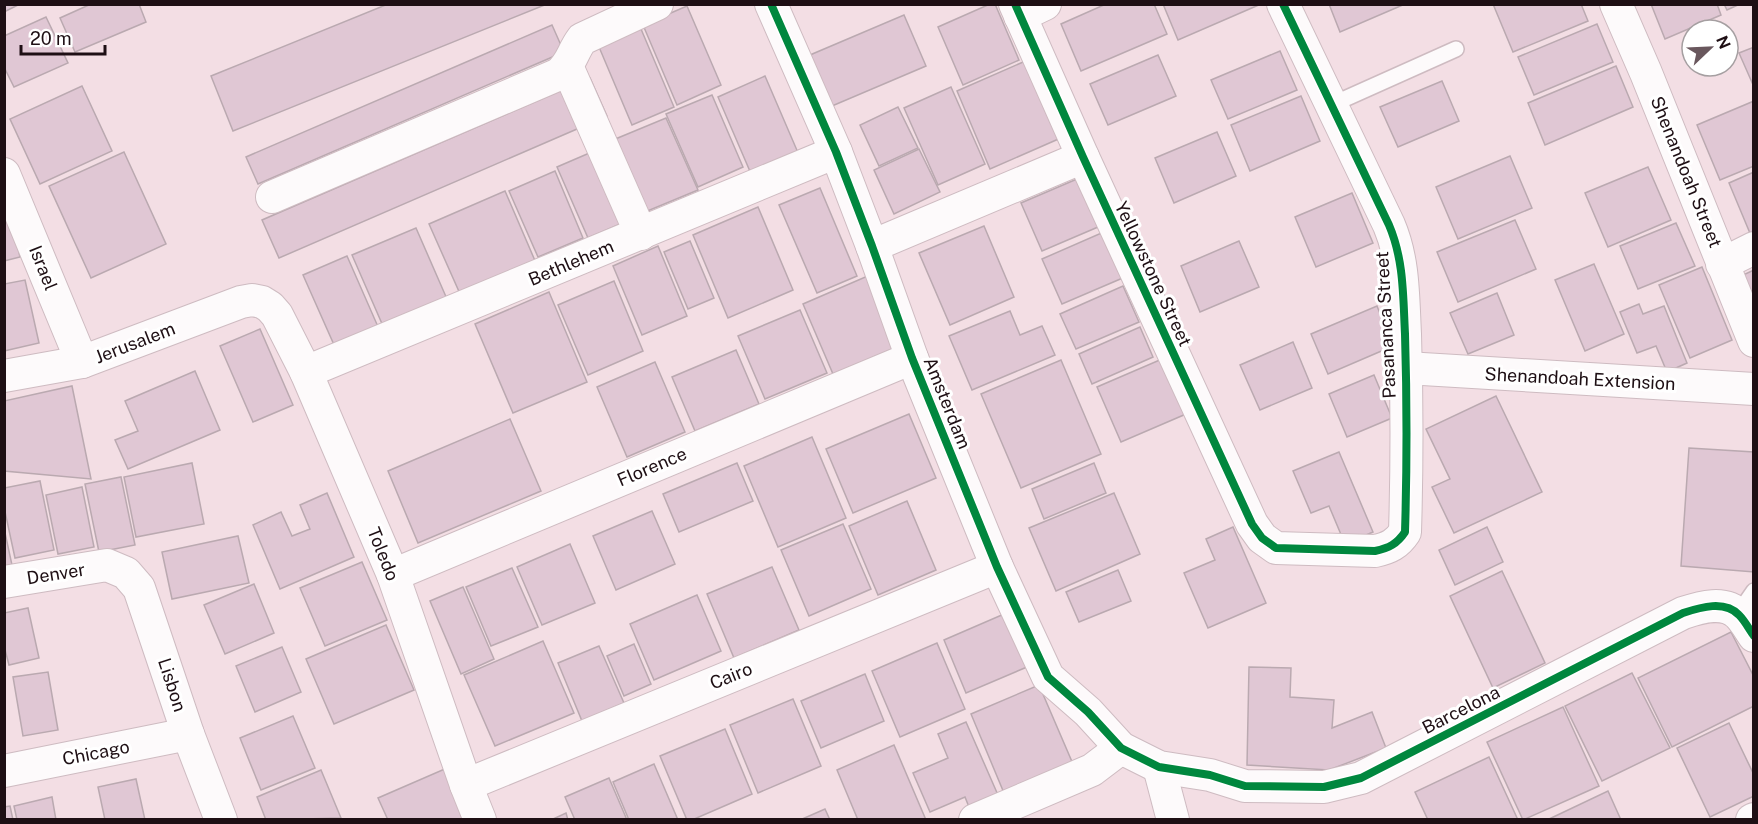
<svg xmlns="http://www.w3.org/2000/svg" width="1758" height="824" font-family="'Public Sans',sans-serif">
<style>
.building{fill:#e0c7d4;stroke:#baa9b0;stroke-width:1.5}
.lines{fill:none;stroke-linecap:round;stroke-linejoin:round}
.service-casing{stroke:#cebbc1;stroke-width:18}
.minor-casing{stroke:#cebbc1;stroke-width:34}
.service{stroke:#fdfafb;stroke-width:15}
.minor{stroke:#fdfafb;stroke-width:32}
.cycleway-casing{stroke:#fff;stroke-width:11}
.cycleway{stroke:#00873e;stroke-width:8}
.labels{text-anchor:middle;stroke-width:6;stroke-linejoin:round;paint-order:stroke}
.street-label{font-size:18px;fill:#1e0f14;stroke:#fff}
</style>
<rect width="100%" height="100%" fill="#f3dee4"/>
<!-- building -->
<g class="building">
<path d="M4,4H20L4,12Z"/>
<path d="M91,4H139L146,22L75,52L60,18Z"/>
<path d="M388,4H547L233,131L211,76Z"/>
<path d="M990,4H995L1019,60L963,85L938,27Z"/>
<path d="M1106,4H1154L1167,34L1081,71L1061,24Z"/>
<path d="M1163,4H1261L1178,40Z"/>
<path d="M1329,4H1405L1340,32Z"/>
<path d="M1493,4H1581L1588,21L1513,52Z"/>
<path d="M1651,4H1717L1721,15L1665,39Z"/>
<path d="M1724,4H1740L1727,10Z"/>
<path d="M687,6L721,85L677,105L643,25Z"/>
<path d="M904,15L926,66L832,106L810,55Z"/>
<path d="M46,17L68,63L14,87L4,67V36Z"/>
<path d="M1597,24L1613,62L1534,95L1518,57Z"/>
<path d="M552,25L564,52L258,184L246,157Z"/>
<path d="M641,29L674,107L632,125L599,47Z"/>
<path d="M1754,47V87L1739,53Z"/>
<path d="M1280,51L1297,90L1228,119L1211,80Z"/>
<path d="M1158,55L1176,96L1108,125L1090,84Z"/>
<path d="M1030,59L1063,137L990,169L957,91Z"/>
<path d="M1616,66L1633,107L1545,145L1528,103Z"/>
<path d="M765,76L799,155L752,176L718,97Z"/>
<path d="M590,78L607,116L279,258L262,220Z"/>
<path d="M1442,81L1459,121L1398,147L1380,107Z"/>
<path d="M82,86L112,151L40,184L10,119Z"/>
<path d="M951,87L985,164L938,185L904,108Z"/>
<path d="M712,95L743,167L698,187L666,114Z"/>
<path d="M1301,96L1320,141L1250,171L1231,125Z"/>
<path d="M1754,101V166L1720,180L1697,125Z"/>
<path d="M898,107L918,148L879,166L860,125Z"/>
<path d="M666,118L698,190L645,212L613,140Z"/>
<path d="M1217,132L1236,176L1174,203L1155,158Z"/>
<path d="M601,148L632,219L588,238L557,167Z"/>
<path d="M919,149L940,192L894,214L874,170Z"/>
<path d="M124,152L166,244L91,278L49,186Z"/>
<path d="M1510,156L1532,208L1458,239L1436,187Z"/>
<path d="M1648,167L1671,220L1608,247L1585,193Z"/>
<path d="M555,171L583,238L538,257L509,191Z"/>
<path d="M1754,172V238H1752L1729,183Z"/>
<path d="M1084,176L1105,224L1042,251L1021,203Z"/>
<path d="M820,188L857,276L817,293L779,205Z"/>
<path d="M505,191L536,263L461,296L429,224Z"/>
<path d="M1352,193L1373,243L1316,267L1295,217Z"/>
<path d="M9,206L20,257L4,261V207Z"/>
<path d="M758,207L793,290L728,318L693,235Z"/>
<path d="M1515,220L1536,269L1458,302L1437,252Z"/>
<path d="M1676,223L1695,266L1638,289L1620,246Z"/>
<path d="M984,226L1014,297L950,325L919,253Z"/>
<path d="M416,228L447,299L383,326L352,255Z"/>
<path d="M1106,231L1125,277L1062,304L1042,259Z"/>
<path d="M690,241L714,298L688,309L664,252Z"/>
<path d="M1239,241L1259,287L1200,312L1181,266Z"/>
<path d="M658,246L687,316L642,335L613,266Z"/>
<path d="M347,256L379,329L335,347L303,275Z"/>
<path d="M1594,264L1624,334L1585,351L1555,280Z"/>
<path d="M1702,267L1732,340L1690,358L1659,285Z"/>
<path d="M1754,270V298L1743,275Z"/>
<path d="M870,275L900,346L833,374L803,304Z"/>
<path d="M25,280L39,343L4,351V284Z"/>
<path d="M614,281L643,351L588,375L558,305Z"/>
<path d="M1123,286L1139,322L1076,349L1060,314Z"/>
<path d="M549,292L587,382L513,413L475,324Z"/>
<path d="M1497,293L1514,335L1468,354L1450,313Z"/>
<path d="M1639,304L1643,314L1664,306L1687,363L1667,372L1656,346L1637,353L1620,312Z"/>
<path d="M1377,306L1393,346L1328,374L1311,334Z"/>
<path d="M800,310L827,373L765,399L738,336Z"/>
<path d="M1010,311L1020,335L1042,326L1055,355L972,390L949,336Z"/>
<path d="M1140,327L1153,357L1092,384L1079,354Z"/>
<path d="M260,329L293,405L253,422L220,346Z"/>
<path d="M1293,342L1312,388L1260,410L1240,365Z"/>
<path d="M736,350L759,404L695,431L672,377Z"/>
<path d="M1162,359L1186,414L1121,442L1097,387Z"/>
<path d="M1061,360L1101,454L1021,488L981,394Z"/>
<path d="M655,362L685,432L627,457L597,387Z"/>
<path d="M195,371L220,430L128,469L115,440L138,431L125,401Z"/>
<path d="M1374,375L1392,418L1347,437L1329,394Z"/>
<path d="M72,386L91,479L4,471V401Z"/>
<path d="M1496,396L1542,492L1454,533L1432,487L1450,479L1426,429Z"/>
<path d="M909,414L936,478L853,513L826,449Z"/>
<path d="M510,419L541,491L418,543L388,471Z"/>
<path d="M812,437L846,518L778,547L744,466Z"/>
<path d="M1689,448L1754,452V572L1681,566Z"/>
<path d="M1339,452L1373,532L1345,544L1329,506L1311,513L1293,471Z"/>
<path d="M192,463L204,524L136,537L124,477Z"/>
<path d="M737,463L753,501L679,532L663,494Z"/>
<path d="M1094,463L1106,493L1044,519L1032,489Z"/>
<path d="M121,477L135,545L99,552L85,484Z"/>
<path d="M40,481L54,550L15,558L4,507V488Z"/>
<path d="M82,487L94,547L58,554L46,495Z"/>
<path d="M327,493L354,557L280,589L253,525L281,512L292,536L310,529L300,505Z"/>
<path d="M1114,493L1140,554L1056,591L1029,528Z"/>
<path d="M907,501L936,570L878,595L849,526Z"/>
<path d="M652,511L675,564L616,590L593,536Z"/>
<path d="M843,524L871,589L809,616L781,550Z"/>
<path d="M1233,527L1266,603L1208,628L1184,573L1215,560L1206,539Z"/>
<path d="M1487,527L1503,562L1455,585L1439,550Z"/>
<path d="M4,528L12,565L4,566Z"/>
<path d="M238,536L249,583L172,599L162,552Z"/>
<path d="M570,544L595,603L542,625L517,567Z"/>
<path d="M362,562L387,620L325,646L300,588Z"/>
<path d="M772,567L799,630L734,658L707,594Z"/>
<path d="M512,568L538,627L491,646L466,587Z"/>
<path d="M1118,570L1131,601L1079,622L1066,592Z"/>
<path d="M1502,571L1545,663L1493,688L1450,596Z"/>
<path d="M254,584L274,633L225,654L204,605Z"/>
<path d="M463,587L494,659L461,674L430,601Z"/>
<path d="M697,595L721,651L654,680L630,624Z"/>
<path d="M28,608L39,658L9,665L4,646V613Z"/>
<path d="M1004,614L1027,667L966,693L944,640Z"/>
<path d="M386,625L414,690L334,724L306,659Z"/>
<path d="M1731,632L1754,677V706L1672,747L1638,678Z"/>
<path d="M543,641L574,713L495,746L464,675Z"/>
<path d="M937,643L965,709L900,737L872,671Z"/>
<path d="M634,644L651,684L624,696L607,656Z"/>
<path d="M599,646L624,703L582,721L558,663Z"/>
<path d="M282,647L301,692L255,712L236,666Z"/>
<path d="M1249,667L1291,668L1290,697L1334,700L1332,728L1372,712L1386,748L1329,770L1247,765Z"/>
<path d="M48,672L58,730L23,736L13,677Z"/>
<path d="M1632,673L1670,748L1602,781L1565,706Z"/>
<path d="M865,674L884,721L821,748L801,701Z"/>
<path d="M1039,685L1073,764L1004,793L971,714Z"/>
<path d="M793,699L821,766L758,793L730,725Z"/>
<path d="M1563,707L1599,786L1523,820L1487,742Z"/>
<path d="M293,716L315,768L261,790L240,738Z"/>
<path d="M966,722L998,795L969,807L965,797L930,812L913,773L948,758L938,734Z"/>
<path d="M1729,723L1754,775V796L1710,817L1677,748Z"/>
<path d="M725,729L752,794L692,820H687L660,756Z"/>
<path d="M894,745L926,820H858L837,770Z"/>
<path d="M1489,757L1518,820H1428L1415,792Z"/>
<path d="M654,764L678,820H629L613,782Z"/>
<path d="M447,768L469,820H388L378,798Z"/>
<path d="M321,770L341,818L266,820L257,797Z"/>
<path d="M609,778L627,820H575L565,797Z"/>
<path d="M136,779L145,820H105L98,787Z"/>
<path d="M1608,791L1621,820H1547Z"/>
<path d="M52,797L56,820H17L14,806Z"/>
<path d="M10,806L13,820H4V807Z"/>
<path d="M825,809L830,820H800Z"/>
<path d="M566,813L568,820H551Z"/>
</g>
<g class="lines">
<!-- service casing -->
<g class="service-casing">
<g id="service">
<path d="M1331,105L1456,49"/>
<path d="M1738,614L1754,591"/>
</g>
</g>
<!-- minor casing -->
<g class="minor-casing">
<g id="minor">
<path d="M771,4L836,152L872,246L912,358L997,567L1048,677L1088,712L1121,748L1159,767L1210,775L1245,786L1324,787L1361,778L1683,613C1701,607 1725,600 1739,615C1745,621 1749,629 1754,636"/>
<path d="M1015,4L1083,157L1252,524L1262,538L1276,548L1375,551C1389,548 1397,544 1405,532C1407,466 1407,400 1405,334C1403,296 1404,260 1389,225L1283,4"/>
<path d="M1616,4L1646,73L1754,341"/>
<path d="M1020,16L1045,4"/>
<path d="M567,66L641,234"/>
<path d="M4,174L82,362"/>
<path d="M272,197L557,75C571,66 572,52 582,39L657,4"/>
<path d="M872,246L1083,157"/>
<path d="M1722,264L1754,248"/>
<path d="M1406,368L1754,389"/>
<path d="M306,372L836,152"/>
<path d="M4,376L82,362L241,302L252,300L262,302L270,307L277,315L306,372L393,575L466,785L480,820"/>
<path d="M393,575L912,358"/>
<path d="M4,582L107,565L126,573L139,588L188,734L221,820"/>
<path d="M1159,767L1173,820"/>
<path d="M4,771L188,734"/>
<path d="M466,785L997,567"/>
<path d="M975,820L1092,770L1121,748"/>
<path d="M1752,820L1754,819"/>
</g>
</g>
<!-- service -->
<use href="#service" class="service"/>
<!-- minor -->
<use href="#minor" class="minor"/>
<!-- cycleway casing -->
<g class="cycleway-casing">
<g id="cycleway">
<path d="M771,4L836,152L872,246L912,358L997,567L1048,677L1088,712L1121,748L1159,767L1210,775L1245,786L1324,787L1361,778L1683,613C1701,607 1725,600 1739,615C1745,621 1749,629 1754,636"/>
<path d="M1015,4L1083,157L1252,524L1262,538L1276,548L1375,551C1389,548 1397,544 1405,532C1407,466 1407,400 1405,334C1403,296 1404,260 1389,225L1283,4"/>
</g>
</g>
<!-- cycleway -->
<use href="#cycleway" class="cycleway"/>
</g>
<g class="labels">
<!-- street labels -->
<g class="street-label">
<text transform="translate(1686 172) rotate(68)" y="6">Shenandoah Street</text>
<text transform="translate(571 263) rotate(-23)" y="6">Bethlehem</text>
<text transform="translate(43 268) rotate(68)" y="6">Israel</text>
<text transform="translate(1153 274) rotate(65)" y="6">Yellowstone Street</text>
<text transform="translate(1386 325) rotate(-93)" y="6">Pasananca Street</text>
<text transform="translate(135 343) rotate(-21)" y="6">Jerusalem</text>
<text transform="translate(1580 379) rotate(3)" y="6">Shenandoah Extension</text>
<text transform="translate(947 403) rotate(68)" y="6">Amsterdam</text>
<text transform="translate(652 467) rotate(-23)" y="6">Florence</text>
<text transform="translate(383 554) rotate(68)" y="6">Toledo</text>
<text transform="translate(56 574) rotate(-9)" y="6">Denver</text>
<text transform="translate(731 676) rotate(-22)" y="6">Cairo</text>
<text transform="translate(172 685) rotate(72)" y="6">Lisbon</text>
<text transform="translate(1461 710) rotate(-27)" y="6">Barcelona</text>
<text transform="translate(96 753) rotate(-11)" y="6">Chicago</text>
</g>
</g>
<!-- border -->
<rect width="1758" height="824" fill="none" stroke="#1e0f14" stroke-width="12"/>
<!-- north arrow -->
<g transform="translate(1710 48) rotate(67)"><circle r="28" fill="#ffffff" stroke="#a59fa1" stroke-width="1.5"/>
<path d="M0-4.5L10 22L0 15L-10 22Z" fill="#69575d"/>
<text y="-9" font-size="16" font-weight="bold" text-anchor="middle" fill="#1e0f14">N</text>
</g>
<!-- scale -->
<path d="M21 45v9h84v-9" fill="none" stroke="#1e0f14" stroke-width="3"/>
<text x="30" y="45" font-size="18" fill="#1e0f14" stroke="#ffffff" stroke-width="4.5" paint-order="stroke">20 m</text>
</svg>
